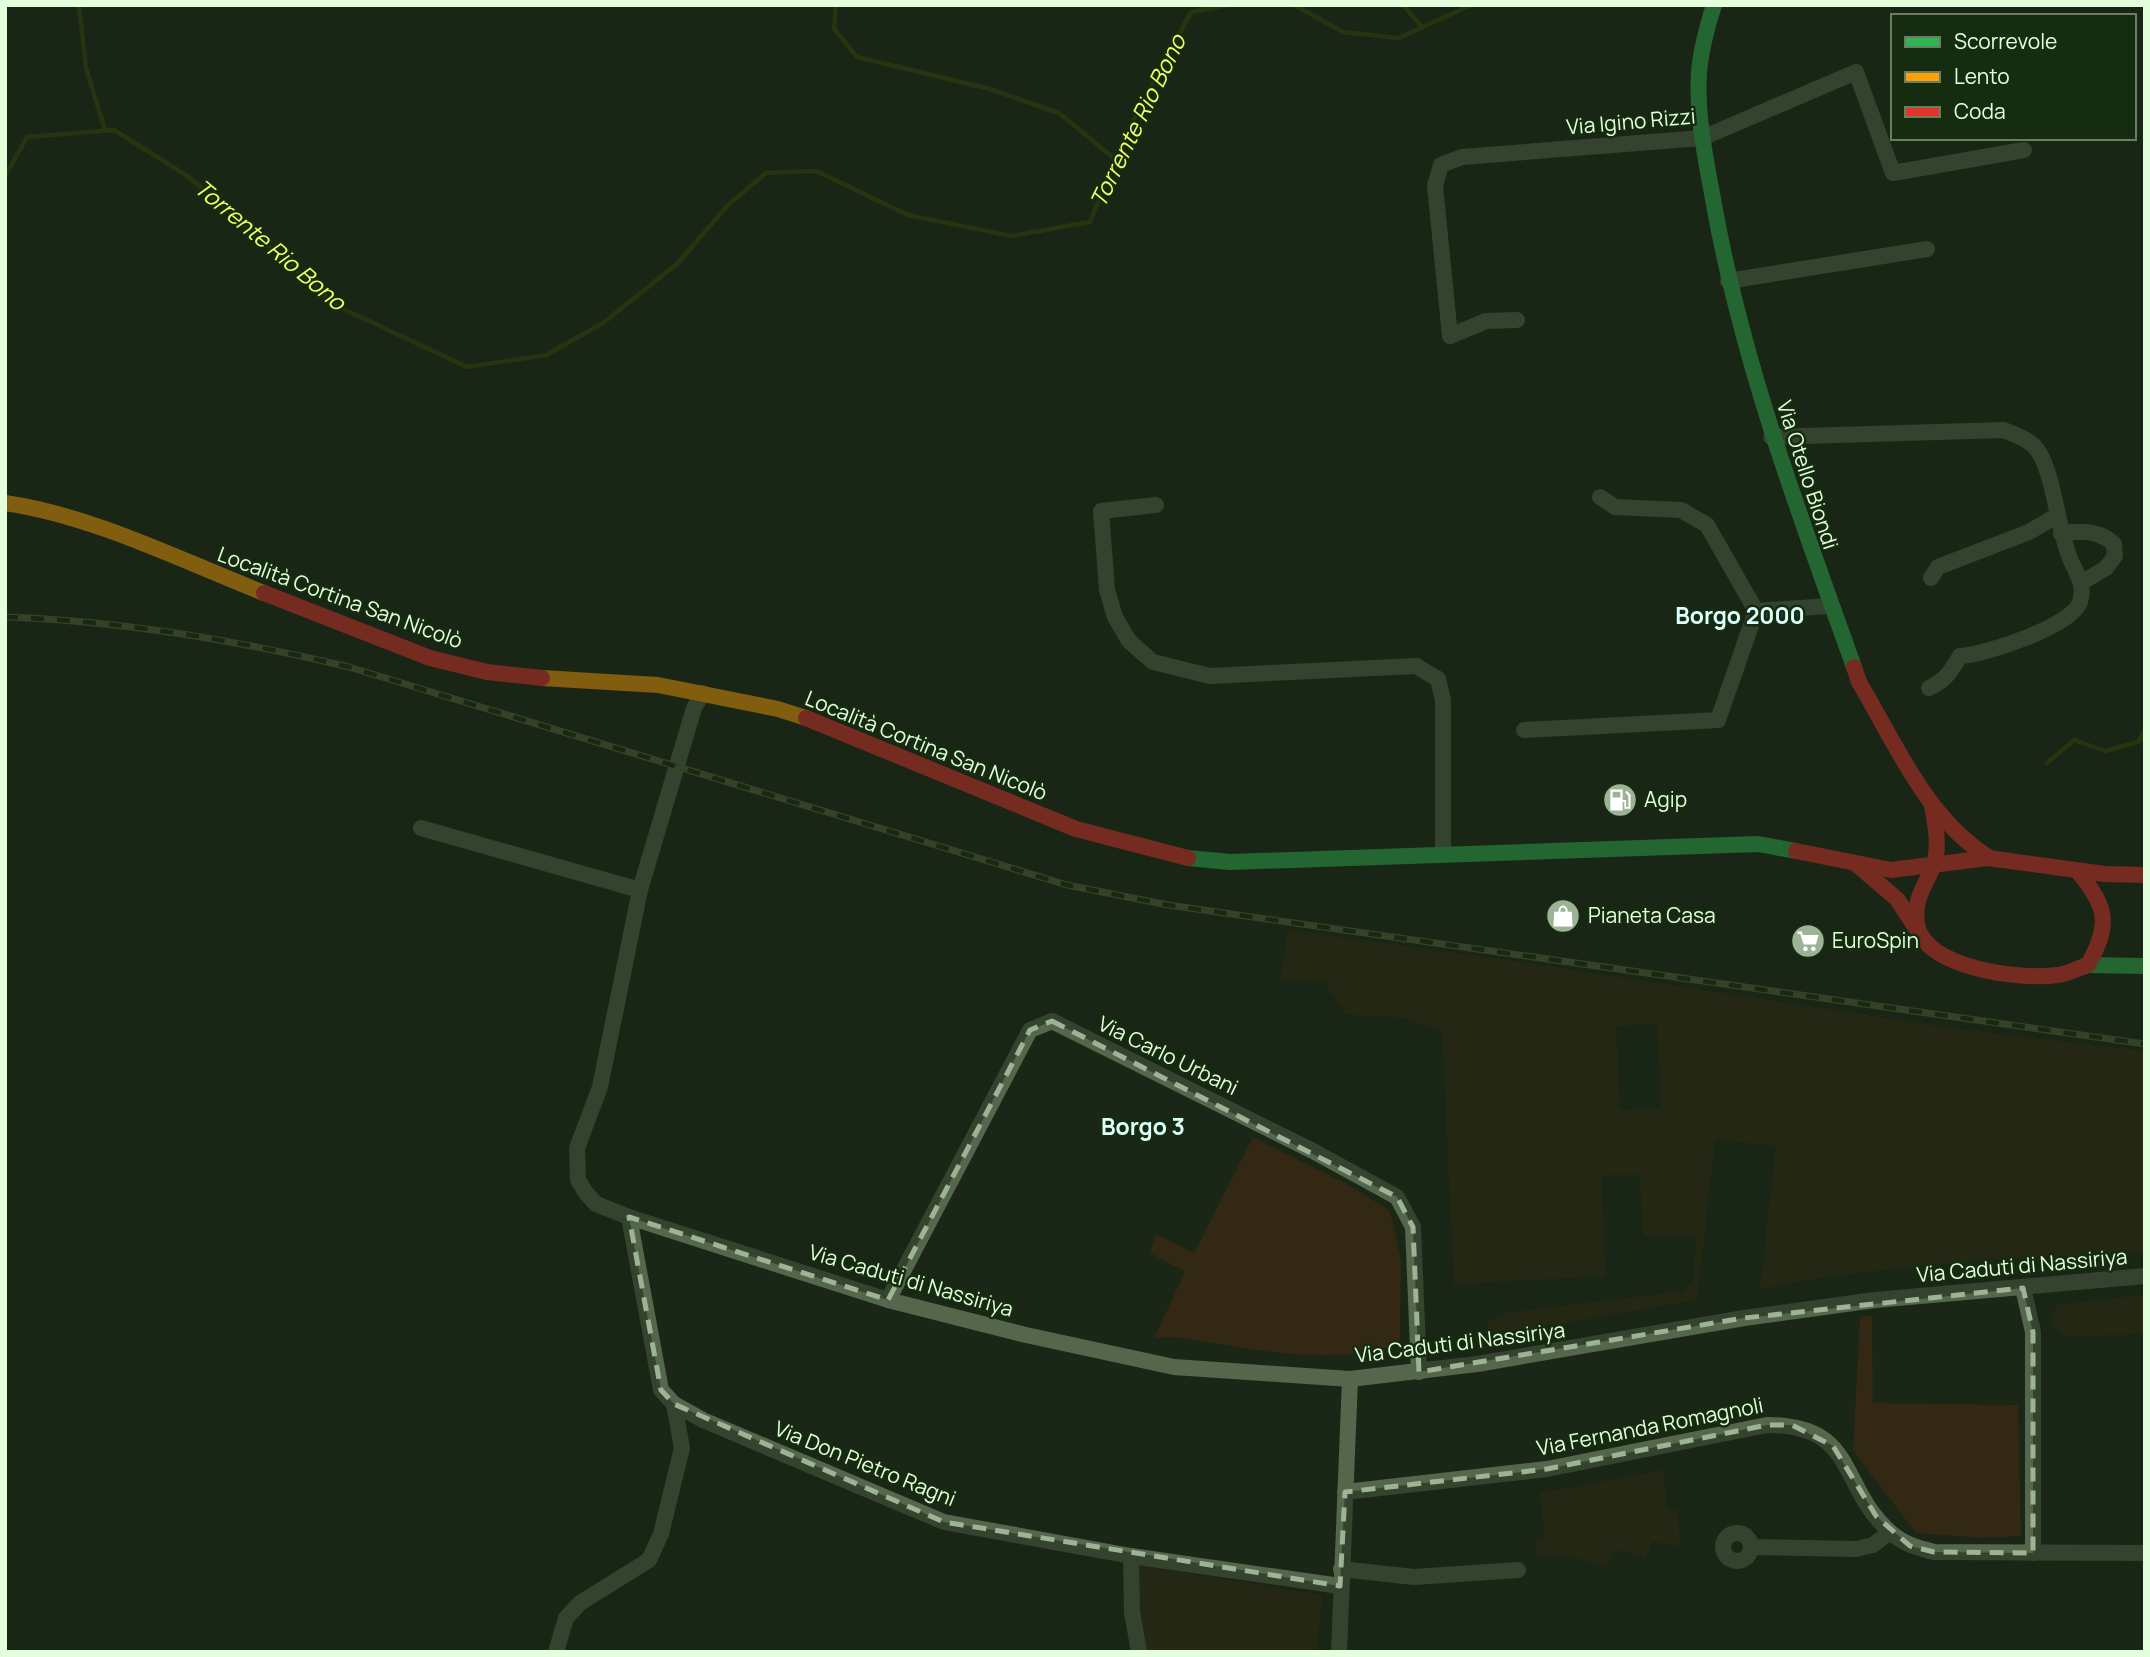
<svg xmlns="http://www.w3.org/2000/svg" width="2150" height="1657" font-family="Manrope,sans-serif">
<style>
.green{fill:#322813;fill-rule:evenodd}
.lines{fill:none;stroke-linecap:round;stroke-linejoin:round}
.stream{stroke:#37480a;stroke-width:4.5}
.street{stroke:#54664c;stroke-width:16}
.fast{stroke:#30b455;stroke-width:16}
.slow{stroke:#ff9f0a;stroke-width:16}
.jam{stroke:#e5322d;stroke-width:16}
.rail-casing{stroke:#5c623e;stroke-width:7}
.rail{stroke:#162c10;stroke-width:4.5;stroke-dasharray:13;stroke-linecap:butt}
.marked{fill:none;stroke:#9db396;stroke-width:5;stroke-dasharray:14 9;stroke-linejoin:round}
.labels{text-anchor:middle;stroke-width:5;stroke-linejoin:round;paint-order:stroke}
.street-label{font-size:21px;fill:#e4ffdb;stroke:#162c10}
.poi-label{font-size:21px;fill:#e4ffdb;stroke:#162c10;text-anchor:start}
.water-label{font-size:23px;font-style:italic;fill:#f1ff69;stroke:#162c10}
.neighbourhood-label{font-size:23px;font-weight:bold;fill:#dff;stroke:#162c10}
</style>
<rect width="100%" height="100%" fill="#1a2616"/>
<!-- green -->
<g class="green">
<path d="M1288,930L1520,962L1964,1030L2145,1051V1252C2015,1259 1887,1263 1760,1289L1776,1146L1715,1139L1697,1300L1488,1336V1322L1505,1313L1684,1291L1694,1278L1696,1236H1643L1640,1175H1601L1606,1276L1454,1284L1442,1032L1405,1018L1345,1014L1324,981H1280ZM1657,1024L1661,1108L1620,1110L1616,1026Z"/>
<path d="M1253,1137L1353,1187L1390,1211L1401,1259L1400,1344C1329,1369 1246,1347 1173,1337L1154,1338L1185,1272L1150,1253L1156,1234L1194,1253Z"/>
<path d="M2145,1295V1334L2063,1336L2050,1325L2056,1305Z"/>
<path d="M1872,1316L1873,1403L2018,1405L2021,1536L1982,1538L1916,1533L1853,1451L1860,1317Z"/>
<path d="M1664,1470L1666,1508L1678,1509L1680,1547L1653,1541L1645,1558L1615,1549L1606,1567L1568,1555L1537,1557L1534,1540L1545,1538L1540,1493Z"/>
<path d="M1138,1565L1322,1595L1317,1652H1144L1138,1624Z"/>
</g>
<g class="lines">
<!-- stream -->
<g class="stream">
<path d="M79,5L86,68L105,130"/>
<path d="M836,5L834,29L857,57L990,89L1059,113L1116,160"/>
<path d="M1294,5L1343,32L1399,38L1471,5"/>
<path d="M1403,5L1422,27"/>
<path d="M5,176L27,137L114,130L189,177L337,306L467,367L546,355L603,323L678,263L727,206L766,173L816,171L908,215L1011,236L1090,222L1126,135L1191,12L1228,5"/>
<path d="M2047,763L2074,740L2105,751L2138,742L2145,731"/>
</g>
<!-- street -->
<g class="street">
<path d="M1728,281L1927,249"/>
<path d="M1517,320L1486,321L1450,336L1435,186L1441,165L1462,157L1702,138L1856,72L1893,173L2024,150"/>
<path d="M1771,437L2004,430C2015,435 2029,439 2036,448C2054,471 2057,529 2071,561C2078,575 2085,587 2080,602C2072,626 1985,655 1960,656C1952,670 1945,681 1929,688"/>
<path d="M1600,497L1615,507L1681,510L1707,525L1756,611L1829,606"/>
<path d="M1156,505L1101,511L1107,590L1115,617L1129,641L1153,662L1210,676L1416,666L1438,679L1443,700V855"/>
<path d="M2061,534C2080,530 2099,530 2114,544L2115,556L2106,568L2081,583"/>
<path d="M1931,578L1938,567L2029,532L2056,516"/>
<path d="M703,693L694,708L640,890L600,1087L577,1148L578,1180L586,1193L596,1204L629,1217L888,1300L1026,1335L1174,1367L1350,1379L1477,1364L1744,1318L1875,1300L2145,1276"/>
<path d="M1524,730L1718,720L1756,611"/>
<path d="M421,828L640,890"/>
<path d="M629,1217L661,1390L674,1404L703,1420L944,1522L1131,1556L1340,1586"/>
<path d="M2023,1288L2033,1332V1553"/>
<path d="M888,1300L1030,1030L1052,1021L1313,1151L1397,1197L1413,1227L1419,1372"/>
<path d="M1345,1492L1547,1469L1767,1425C1858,1425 1838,1486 1890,1532C1903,1544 1918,1548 1934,1552L2145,1553"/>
<circle cx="1737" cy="1547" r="14"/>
<path d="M1752,1547L1856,1549L1873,1545L1890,1532"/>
<path d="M1131,1556L1132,1612L1139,1652"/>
<path d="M1341,1569L1414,1577L1518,1570"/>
<path d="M556,1652L566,1618L580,1603L649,1560L661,1534L682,1448L674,1404"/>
<path d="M1339,1652L1350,1379"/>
</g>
<!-- fast -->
<g class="fast">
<path d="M1714,5C1707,27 1701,49 1699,72C1696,118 1707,165 1715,210C1744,368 1800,516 1854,667"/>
<path d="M1188,858L1230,862L1758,844L1796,851"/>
<path d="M2088,965L2145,966"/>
</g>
<!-- slow -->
<g class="slow">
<path d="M5,503C94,516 180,560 264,593"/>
<path d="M542,678L658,685L778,709L806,718"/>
</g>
<!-- jam -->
<g class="jam">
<path d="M264,593L430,658L487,672L542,678"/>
<path d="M1854,667L1859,682C1896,744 1927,820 1990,858"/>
<path d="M806,718L1076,829L1188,858"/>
<path d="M1932,805C1935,824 1940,845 1934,864C1926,886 1913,897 1917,924C1924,969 2021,980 2058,975C2068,974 2078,968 2088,965C2110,925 2108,908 2079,873"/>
<path d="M1796,851L1891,870L1988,858L2105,874L2145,875"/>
<path d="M1856,864L1897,899L1916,928"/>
</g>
<!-- rail casing -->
<g class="rail-casing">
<path id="rail" d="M5,617C122,621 236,640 349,667L1067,885L1168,905L2145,1044"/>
</g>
<!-- rail -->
<use href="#rail" class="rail"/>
</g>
<!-- marked area -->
<path d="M0 0H2150V1657H0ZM1052,1021L1397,1197L1413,1227L1419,1372L1744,1318L2023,1288L2033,1332V1553L1934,1552L1910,1546L1876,1516L1833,1446L1792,1425H1767L1547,1469L1345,1492L1340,1586L944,1522L674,1404L661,1390L629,1217L888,1300L1030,1030Z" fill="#1a2616" fill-opacity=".55" fill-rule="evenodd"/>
<path class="marked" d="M1052,1021L1397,1197L1413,1227L1419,1372L1744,1318L2023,1288L2033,1332V1553L1934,1552L1910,1546L1876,1516L1833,1446L1792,1425H1767L1547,1469L1345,1492L1340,1586L944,1522L674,1404L661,1390L629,1217L888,1300L1030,1030Z"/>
<!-- icons -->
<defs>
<g id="fuel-disc" transform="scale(1.75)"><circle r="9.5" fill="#9db396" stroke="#162c10"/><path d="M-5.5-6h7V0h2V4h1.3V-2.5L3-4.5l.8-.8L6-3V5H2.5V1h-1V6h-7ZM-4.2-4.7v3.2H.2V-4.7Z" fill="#fff"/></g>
<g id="shop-disc" transform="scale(1.75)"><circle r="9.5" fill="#9db396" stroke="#162c10"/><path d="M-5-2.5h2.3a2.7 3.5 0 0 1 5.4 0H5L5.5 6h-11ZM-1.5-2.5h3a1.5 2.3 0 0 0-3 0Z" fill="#fff"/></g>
<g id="supermarket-disc" transform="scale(1.75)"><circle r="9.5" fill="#9db396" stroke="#162c10"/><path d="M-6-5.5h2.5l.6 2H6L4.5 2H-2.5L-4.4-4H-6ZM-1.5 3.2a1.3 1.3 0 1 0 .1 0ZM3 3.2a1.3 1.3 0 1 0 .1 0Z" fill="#fff"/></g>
</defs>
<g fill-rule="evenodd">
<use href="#fuel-disc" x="1620" y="800"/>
<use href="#shop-disc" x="1563" y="916"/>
<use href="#supermarket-disc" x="1808" y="941"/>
</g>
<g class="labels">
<!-- street labels -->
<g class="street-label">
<text transform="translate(1631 122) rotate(-5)" y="7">Via Igino Rizzi</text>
<text transform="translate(1807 475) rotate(72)" y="7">Via Otello Biondi</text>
<text transform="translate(340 598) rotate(20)" y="7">Località Cortina San Nicolò</text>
<text transform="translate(926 746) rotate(22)" y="7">Località Cortina San Nicolò</text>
<text transform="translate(1168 1056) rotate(26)" y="7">Via Carlo Urbani</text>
<text transform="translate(2022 1266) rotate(-5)" y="7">Via Caduti di Nassiriya</text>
<text transform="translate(911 1281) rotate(16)" y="7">Via Caduti di Nassiriya</text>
<text transform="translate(1460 1343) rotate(-7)" y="7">Via Caduti di Nassiriya</text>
<text transform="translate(1650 1427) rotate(-11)" y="7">Via Fernanda Romagnoli</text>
<text transform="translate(865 1464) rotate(22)" y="7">Via Don Pietro Ragni</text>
</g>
<!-- poi labels -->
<g class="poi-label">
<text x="1644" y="807">Agip</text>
<text x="1588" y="923">Pianeta Casa</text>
<text x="1832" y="948">EuroSpin</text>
</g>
<!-- water labels -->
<g class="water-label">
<text transform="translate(1138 121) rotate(-64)" y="8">Torrente Rio Bono</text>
<text transform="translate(270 245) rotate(40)" y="8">Torrente Rio Bono</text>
</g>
<!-- neighbourhood labels -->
<g class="neighbourhood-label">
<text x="1740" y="624">Borgo 2000</text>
<text x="1143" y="1135">Borgo 3</text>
</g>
</g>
<!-- border -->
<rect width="2150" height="1657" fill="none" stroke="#e4ffdb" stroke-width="14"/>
<!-- legend -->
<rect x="1891" y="14" width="245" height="126" fill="#162c10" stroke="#688061" stroke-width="2"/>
<rect x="1905" y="37" width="35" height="10" fill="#30b455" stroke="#688061" stroke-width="2"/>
<text x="1954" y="49" font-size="21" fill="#e4ffdb">Scorrevole</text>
<rect x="1905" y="72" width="35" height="10" fill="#ff9f0a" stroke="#688061" stroke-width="2"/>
<text x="1954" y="84" font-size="21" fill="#e4ffdb">Lento</text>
<rect x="1905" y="107" width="35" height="10" fill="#e5322d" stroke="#688061" stroke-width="2"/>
<text x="1954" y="119" font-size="21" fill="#e4ffdb">Coda</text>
</svg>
